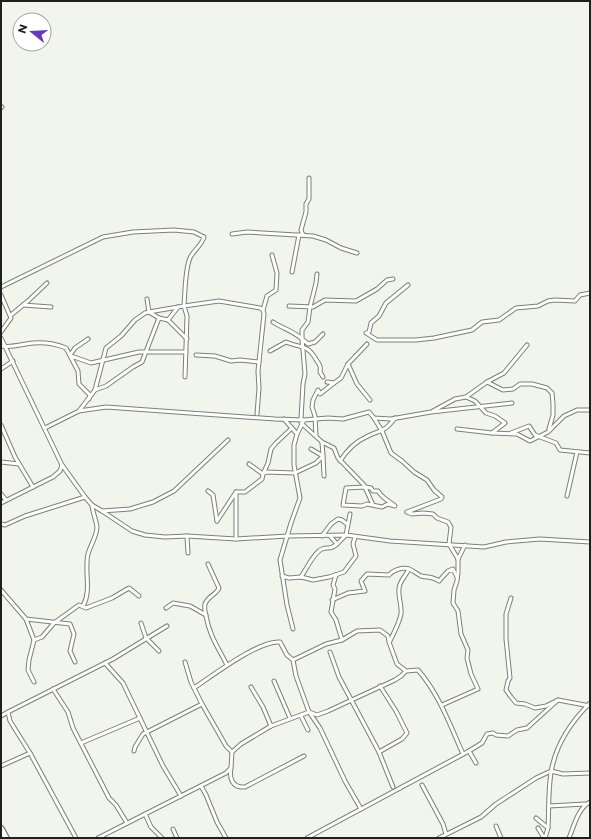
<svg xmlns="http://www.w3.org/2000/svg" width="591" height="839" font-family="Montserrat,sans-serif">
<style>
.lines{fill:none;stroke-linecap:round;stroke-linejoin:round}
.minor-casing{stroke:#7c8077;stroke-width:5}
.trunk-casing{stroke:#7c8077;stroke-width:8}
.minor{stroke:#fff;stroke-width:3}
.trunk{stroke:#fff;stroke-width:5.5}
</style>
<rect width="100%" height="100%" fill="#f1f5eb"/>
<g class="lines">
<!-- minor casing -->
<g class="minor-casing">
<g id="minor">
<path d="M1,108L2,107"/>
<path d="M232,234L247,232L313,236L326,240L341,248L357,253"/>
<path d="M304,235L302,233L301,230L306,212V204L309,199V178"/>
<path d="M292,272L299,235"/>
<path d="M317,274L316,283L310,307L308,322L302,330V339L308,344L315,342L323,334"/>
<path d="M408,285L386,303L379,316L371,323L369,332L366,333L377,340H416L434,338L472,330L482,322L499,320L516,308L538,306L548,301L555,300L575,301L580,295L590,293"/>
<path d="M1,287L103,237L133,232L174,230L194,232L204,237C202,245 193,251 190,258C185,269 185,293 184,306L149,312L145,313L135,320L121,336L106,348L95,390L79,411L45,428"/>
<path d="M1,295L11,318L1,332"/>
<path d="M23,305L51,307"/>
<path d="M289,306L313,307L325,300L356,301L377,289L387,280L393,279"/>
<path d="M263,310L267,296L276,290L277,273L272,255"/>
<path d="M11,315L28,301L47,283"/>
<path d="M159,318L168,320L178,307"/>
<path d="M168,320L187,339"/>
<path d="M273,322C284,329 293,331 302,339L305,374L303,384L301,419"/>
<path d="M1,338L62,465L85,497L92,505L102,511L130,509L153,502L174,491L228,440"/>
<path d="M1,346C12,348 23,344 33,343C44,342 56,344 66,348L78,371L79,384L90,395L89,399"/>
<path d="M270,351L286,342C302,349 307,343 317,361C320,365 321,367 320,372L323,377"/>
<path d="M70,355L75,348L88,339"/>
<path d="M196,355L215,356L231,361L240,360L259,362"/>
<path d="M71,356L91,363L139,352H186"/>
<path d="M348,364L357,384L370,400"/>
<path d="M1,369L13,361"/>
<path d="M185,377L187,316L184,306L219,301L260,308L263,310L264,314L258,371L259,388L257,414"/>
<path d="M327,382L334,383L341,378L348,364L367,344"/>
<path d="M487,382L504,373L527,345"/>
<path d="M95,390L106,386L133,367L142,362L159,318L149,312L147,299"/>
<path d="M466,397L487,382L503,390L513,389L520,384H532L547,388L552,393L553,404V415L549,429"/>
<path d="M79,411L106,407L275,419L304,420L328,418L343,419L369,412L374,418L391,419L431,412L512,403"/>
<path d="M433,411L455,399L466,397L475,401L486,413L495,416L505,423L492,433"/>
<path d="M374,418L382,431L391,453L402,461L414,472L427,480L434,490L442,497L441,499L407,512"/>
<path d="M284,419L297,434"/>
<path d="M301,423L322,442L334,448L338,458L364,485L373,505"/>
<path d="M1,425L15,457L33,487"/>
<path d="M457,429L492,433L517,434L530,441L548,432L564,416L577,410H590"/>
<path d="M511,433L529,426L535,435L556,443L560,450L590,453"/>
<path d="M316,436L315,416L312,407L313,400L318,390L320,394L334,383"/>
<path d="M311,449L323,456L324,476"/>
<path d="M340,461C347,450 355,442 366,437C381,429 383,434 395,418"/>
<path d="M1,462L19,464"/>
<path d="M249,464L263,474L266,472L295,473L316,463L323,456L322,442"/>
<path d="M365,487L371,488L373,491H378C382,498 389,501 395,506L388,504L382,507L367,504L362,506L343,505L346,488Z"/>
<path d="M208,491L213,495L217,521"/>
<path d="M236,492H245L262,479L263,474L268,463L271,449L276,443L292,428"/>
<path d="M1,494L6,500"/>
<path d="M567,496L577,452"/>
<path d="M1,503L53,477L60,471L62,465"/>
<path d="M102,511L132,531L145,535L165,537L187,536L236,539L288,536L346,535L390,541L484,547L506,542L540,539L590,542"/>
<path d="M407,512L412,514L423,513L433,514L437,518L448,522L451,527L449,544L458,559V572L457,581L454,590L453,603L458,611L461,634L468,650L467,658L471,674L478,689L442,705"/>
<path d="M217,521L236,492"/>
<path d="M1,524L5,525L25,516L85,497"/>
<path d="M187,536L188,553"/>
<path d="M322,536L331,524L338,519L342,520L347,524"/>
<path d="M330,536L337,544L346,535L350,514"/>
<path d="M236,539V492"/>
<path d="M458,559L465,545"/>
<path d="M208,564L219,588C216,595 208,596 205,604C204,608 205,612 206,616C210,637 218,647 227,665"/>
<path d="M336,575L333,585L335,589L331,612L336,620L342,640"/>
<path d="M282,576L289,578L301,577L313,580L329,577L344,572L356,556L353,544L355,537"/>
<path d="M301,577C306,570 314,552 322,549C329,546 329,551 337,544"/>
<path d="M1,590L26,619L70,624L74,634L70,651L75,662"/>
<path d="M511,598L506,614V639L510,678L508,681L506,690L511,697L516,703L525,704L535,708L546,706L558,700L590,706"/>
<path d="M332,600L348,593L365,591L361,581L367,574L389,575C393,570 402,567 409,569C414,571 417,574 421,576C429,578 432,576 439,581L448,571L453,569L457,577"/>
<path d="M83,606C92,590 84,572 88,554C90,546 97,536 97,527C96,520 93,513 92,506"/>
<path d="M166,608L173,603L190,606L206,615"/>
<path d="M26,619L34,640L29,660L28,670L34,682"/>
<path d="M141,623L146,638L159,651"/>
<path d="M293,629L287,605L280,560L291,523L300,498L294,465V445L297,434L304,420"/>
<path d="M34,640L42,637L54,623L79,605L86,608L112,598L129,588L139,596"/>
<path d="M390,641C394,632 399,624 401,614C402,605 398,597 399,589C399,581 406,576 409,569"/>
<path d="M330,652L339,677L379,752L393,787"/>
<path d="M293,660L326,644L342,640L357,631L380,630L388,636L389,642L397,664L406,671L418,670C439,694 450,725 463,754"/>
<path d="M105,663L123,683L163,766L181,796"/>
<path d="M274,681L290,718"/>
<path d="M251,687L263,707L271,726"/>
<path d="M194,688C212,676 259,640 280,642L287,655L293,660L296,676L309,712L320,728L345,781L361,809"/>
<path d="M53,689L68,712L73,728L109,798L116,805L127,823"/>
<path d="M202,704L226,746L232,752"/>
<path d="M1,716L8,712"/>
<path d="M301,716L308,730"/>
<path d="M81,743L140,718"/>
<path d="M134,751L135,747L143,734L202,704L191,682L185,662"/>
<path d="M469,751L476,763"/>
<path d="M379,752L402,739L407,733L396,711L380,686"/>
<path d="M30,753L76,838"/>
<path d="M1,766L30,753L10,721L8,712L113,659L167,626"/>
<path d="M231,768C229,778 232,788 245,787L304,756"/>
<path d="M422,785L443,824L446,834"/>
<path d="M201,786L206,795L217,822L226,838"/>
<path d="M549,806L585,804"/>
<path d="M145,814L151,827L162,838"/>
<path d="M536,818L548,828L545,838"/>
<path d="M496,826L501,838"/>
<path d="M538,828L544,838"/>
<path d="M548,828C549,810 548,791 551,773C555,746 571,722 590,703"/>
<path d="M173,829L177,838"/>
<path d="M98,838L226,773L231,768L232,752L241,744L271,726L309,712L317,715L328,711L395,680L401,676L406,671"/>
<path d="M307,838L469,751L482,743L487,734L493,733L496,735L508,736L517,730L527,728L558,700"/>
<path d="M439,838L481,817L496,804L536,778L551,771L563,774L590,773"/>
<path d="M569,838C574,826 578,808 590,802"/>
</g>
</g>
<!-- trunk casing -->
<g class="trunk-casing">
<path id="trunk" d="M1,829L6,838"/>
</g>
<!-- minor -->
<use href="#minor" class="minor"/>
<!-- trunk -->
<use href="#trunk" class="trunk"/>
</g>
<!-- border -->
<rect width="591" height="839" fill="none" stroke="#1f201d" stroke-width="4"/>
<!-- north arrow -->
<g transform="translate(32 32) rotate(288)"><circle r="19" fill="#ffffff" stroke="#a5a6a5"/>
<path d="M0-3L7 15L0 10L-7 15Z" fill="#643bb2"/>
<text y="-6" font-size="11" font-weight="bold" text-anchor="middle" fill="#1f201d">N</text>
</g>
</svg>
